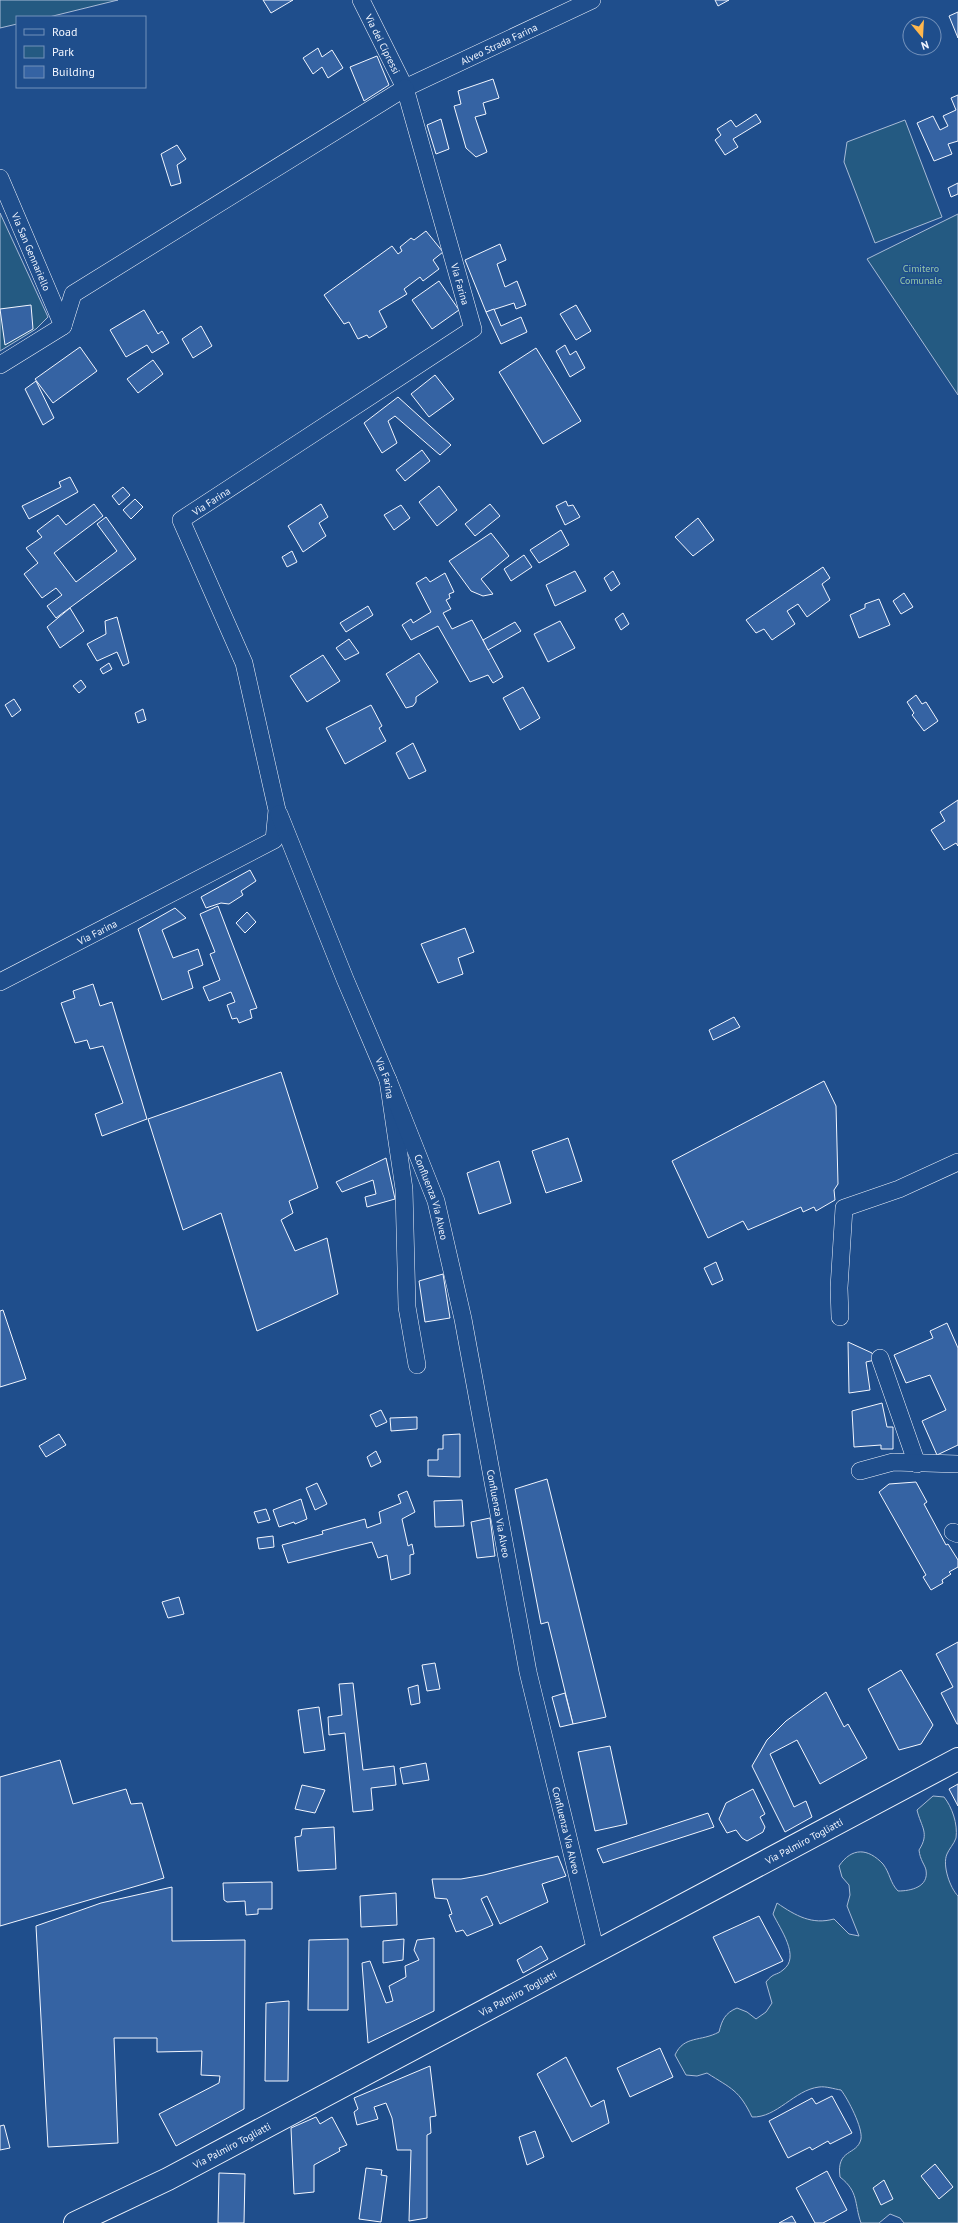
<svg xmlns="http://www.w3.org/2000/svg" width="958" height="2223" font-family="'PT Sans',sans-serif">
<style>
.green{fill:#245a82;stroke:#a8bbd7}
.building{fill:#3563a3;stroke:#f2f6ff}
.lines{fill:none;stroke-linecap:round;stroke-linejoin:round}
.street-casing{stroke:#f2f6ff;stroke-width:18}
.secondary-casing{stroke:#f2f6ff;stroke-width:24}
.street{stroke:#1f4e8c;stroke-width:17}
.secondary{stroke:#1f4e8c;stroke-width:22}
.labels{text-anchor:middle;stroke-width:3;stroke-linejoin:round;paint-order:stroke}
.street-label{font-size:10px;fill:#f2f6ff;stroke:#1f4e8c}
.park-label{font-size:10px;fill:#97c8a6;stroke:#1f4e8c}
</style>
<rect width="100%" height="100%" fill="#1f4e8c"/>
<!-- green -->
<g class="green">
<path d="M0,0H118L49,17H17V24L0,28Z"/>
<path d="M905,120L942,217L875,243L844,162L847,142Z"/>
<path d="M0,213L48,317L36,329L0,351Z"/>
<path d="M958,214V395L867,259Z"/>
<path d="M933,1796L944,1797C952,1807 958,1824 956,1838C954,1844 949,1849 947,1854C942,1865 950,1888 958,1896V2223H904L900,2218L890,2214L879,2223H861C854,2203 859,2192 840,2177C836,2148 857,2156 861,2139C863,2128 848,2099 841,2090C834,2089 826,2086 819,2087C794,2090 777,2118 752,2117C739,2090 732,2089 707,2073L697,2076L686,2075L675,2055C684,2035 701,2042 719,2032C722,2020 725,2013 737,2008L747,2012L756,2019L766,2012L772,2003L766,1982C774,1972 776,1976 783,1970C801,1957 780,1929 773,1914L777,1903C796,1916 812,1925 834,1919L849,1934L859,1936L847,1906L850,1895L849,1885L842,1877L839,1866C852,1847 868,1848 883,1864C890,1873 890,1883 898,1891C911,1891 929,1887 926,1870C925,1865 920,1860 919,1850C930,1833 921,1827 917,1810Z"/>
</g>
<!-- building -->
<g class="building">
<path d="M263,0H293L271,13Z"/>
<path d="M715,0H729L718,6Z"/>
<path d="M958,12V38L949,16Z"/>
<path d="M318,48L322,57L332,50L343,68L328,78L322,67L313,74L303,58Z"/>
<path d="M377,56L389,85L364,101L350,67Z"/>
<path d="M493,79L499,98L483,103L486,114L475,117L487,152L476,157L466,148L454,106L461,104L458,91Z"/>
<path d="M958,95V141L948,144L952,154L934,161L917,123L933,116L940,130L948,126L943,116L956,110L951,98Z"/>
<path d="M756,114L761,122L733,139L738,147L725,155L715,140L721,135L717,129L731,120L736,127Z"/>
<path d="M441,119L449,149L436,154L427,125Z"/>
<path d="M177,145L186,159L177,165L181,183L171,186L161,154Z"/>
<path d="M958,183V194L951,197L948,188Z"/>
<path d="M426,231L443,252L433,260L439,269L423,281L420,277L404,289L407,294L379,311L387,327L369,338L367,335L358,339L349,322L344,324L324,295L392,246L398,254L402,251L400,247L411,238L414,240Z"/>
<path d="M500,244L506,260L497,264L505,287L517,281L526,305L516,309L514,303L486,312L465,260Z"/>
<path d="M439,281L459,310L432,329L412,300Z"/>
<path d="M31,305L33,329L5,345L0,309Z"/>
<path d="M576,305L591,331L576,340L560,314Z"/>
<path d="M494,309L501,326L521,317L527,332L501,344L486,312Z"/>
<path d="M144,310L158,334L162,331L169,343L152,353L147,345L126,357L110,330Z"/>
<path d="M201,326L212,346L193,358L182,339Z"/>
<path d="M565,345L570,355L576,351L585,368L570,377L556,351Z"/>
<path d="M80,347L97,371L53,403L35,379Z"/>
<path d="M536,348L581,421L543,444L499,372Z"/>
<path d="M153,360L163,374L138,393L127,379Z"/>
<path d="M435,375L454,399L429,417L411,394Z"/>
<path d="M36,381L54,418L43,425L25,389Z"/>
<path d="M398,397L451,445L440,455L395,416L388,421L397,443L382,453L364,423Z"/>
<path d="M422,450L430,461L405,481L396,470Z"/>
<path d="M70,477L78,492L29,519L22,506L61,487L59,482Z"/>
<path d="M439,486L457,510L437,526L419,502Z"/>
<path d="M123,487L130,495L119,505L112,496Z"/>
<path d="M135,499L143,507L131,519L123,510Z"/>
<path d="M566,501L568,506L573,505L580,517L565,525L556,506Z"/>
<path d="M94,504L103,516L54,553L76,582L117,551L97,524L106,517L136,559L56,618L47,606L62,595L56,588L42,598L24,574L38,563L26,548L42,537L37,531L58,515L66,525Z"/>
<path d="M321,504L328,517L319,523L326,536L303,552L288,526Z"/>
<path d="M490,504L500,516L475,536L465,524Z"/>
<path d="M401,505L410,518L394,530L384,515Z"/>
<path d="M698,518L714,540L693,556L675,537Z"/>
<path d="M561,530L569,545L539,563L530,550Z"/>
<path d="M491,533L509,556L481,579L493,594L483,596L471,591L449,561Z"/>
<path d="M292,551L297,562L287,567L282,557Z"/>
<path d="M524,555L532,567L511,581L504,569Z"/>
<path d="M823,567L830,578L822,584L830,600L807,617L798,604L787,611L795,624L772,640L764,629L756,633L746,620Z"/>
<path d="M575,571L586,591L555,606L546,585Z"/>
<path d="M613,571L620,584L611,591L604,578Z"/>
<path d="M445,573L454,592L449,594L450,598L446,600L451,609L443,613L452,629L472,620L503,677L493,683L488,675L470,682L438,626L411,640L402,625L411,619L413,623L431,612L416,583L426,577L430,582Z"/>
<path d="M904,593L913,607L901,614L893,601Z"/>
<path d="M879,599L890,625L859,638L850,615L865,608V604Z"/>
<path d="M368,606L373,615L346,632L340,623Z"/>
<path d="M70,608L84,631L60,648L47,627Z"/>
<path d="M623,613L629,624L621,630L615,619Z"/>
<path d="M117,617L129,663L123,666L117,652L97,661L87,644L106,634L105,621Z"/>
<path d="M560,621L575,648L548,662L534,634Z"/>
<path d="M515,622L521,631L488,650L483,640Z"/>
<path d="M349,639L359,653L345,660L336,648Z"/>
<path d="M419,653L438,682L416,697V702L413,706L406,708L386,674Z"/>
<path d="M323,655L340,681L307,702L290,676Z"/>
<path d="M109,663L112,669L103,674L100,669Z"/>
<path d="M81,680L86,687L79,693L73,686Z"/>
<path d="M523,687L540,718L520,730L503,698Z"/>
<path d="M916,695L922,704L926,702L938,721L924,731L912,715L914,713L907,702Z"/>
<path d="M14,699L21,710L12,717L5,705Z"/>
<path d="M371,705L382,726L379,728L386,741L345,764L326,728Z"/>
<path d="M143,709L146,720L138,723L135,713Z"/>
<path d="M413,743L426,771L409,779L396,753Z"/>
<path d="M958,800V846L956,843L944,850L931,830L945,821L940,812Z"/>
<path d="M250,870L256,881L241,891L243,895L229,904L221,903L206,908L201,897Z"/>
<path d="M218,906L257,1008L250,1010L252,1018L239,1023L237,1018L232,1019L227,1005L235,1002L231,992L209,1001L203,987L220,980L210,954L215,952L200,914Z"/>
<path d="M175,908L186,918L162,930L173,958L198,949L203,965L188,971L193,988L162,1000L138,929Z"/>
<path d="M247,912L256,922L245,933L236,923Z"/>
<path d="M465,928L474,952L458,958L463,974L438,983L421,944Z"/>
<path d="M93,984L100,1006L112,1002L147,1119L102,1136L95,1114L123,1103L103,1046L90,1049L87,1040L75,1043L61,1003L75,998L73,991Z"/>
<path d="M734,1017L740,1027L713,1040L709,1030Z"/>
<path d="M281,1072L318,1188L289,1201L293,1213L281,1220L295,1251L327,1238L338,1294L257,1331L221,1213L183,1230L148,1119Z"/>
<path d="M824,1081L836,1106L838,1184L834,1190L835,1200L816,1211L814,1207L803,1212L801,1207L748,1230L743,1221L708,1238L672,1161Z"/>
<path d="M568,1138L582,1181L546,1193L532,1151Z"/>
<path d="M386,1158L395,1199L367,1207L365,1197L376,1194L373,1180L342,1192L336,1182Z"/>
<path d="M499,1161L511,1203L479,1214L467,1173Z"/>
<path d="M716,1262L723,1280L712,1285L704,1268Z"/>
<path d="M443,1274L450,1318L425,1322L419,1281Z"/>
<path d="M3,1310L26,1379L0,1387V1311Z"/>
<path d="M947,1323L958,1348V1445L937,1455L922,1421L946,1410L930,1375L906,1383L894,1355L933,1338L930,1331Z"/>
<path d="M848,1342L872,1353L875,1360L866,1362L870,1390L849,1393Z"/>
<path d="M882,1403L887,1427H893V1449H881V1445L854,1447L852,1411Z"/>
<path d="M381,1410L387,1422L376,1427L370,1415Z"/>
<path d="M417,1417V1429L391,1431L390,1418Z"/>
<path d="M59,1434L66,1445L46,1457L39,1446Z"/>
<path d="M460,1434V1477L428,1476V1460H438V1449H443V1435Z"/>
<path d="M376,1451L381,1462L371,1467L367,1457Z"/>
<path d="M547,1479L606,1717L573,1724L548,1622L541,1624L515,1489Z"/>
<path d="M916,1482L927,1502L924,1504L946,1545L948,1544L958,1560V1567L949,1572L951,1574L942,1580L943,1583L931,1590L923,1577L926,1575L879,1492L889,1484Z"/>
<path d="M317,1483L327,1504L315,1510L306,1488Z"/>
<path d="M407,1491L415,1512L402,1519L408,1546L412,1544L414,1554L410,1555V1574L391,1580L387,1555L378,1558L372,1542L288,1563L282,1545L323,1534L322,1531L365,1519L367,1528L381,1523L379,1512L401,1503L398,1495Z"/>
<path d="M301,1499L307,1519L295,1524L294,1522L279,1527L273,1510Z"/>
<path d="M462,1500L464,1526L435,1527L434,1501Z"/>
<path d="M266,1509L270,1520L258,1523L254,1512Z"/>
<path d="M490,1518L495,1556L477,1558L471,1522Z"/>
<path d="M273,1536L274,1547L259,1549L257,1538Z"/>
<path d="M179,1597L184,1614L168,1618L162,1602Z"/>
<path d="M958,1642V1724H957L941,1693L953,1687L936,1654Z"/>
<path d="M435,1663L440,1689L427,1691L422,1665Z"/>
<path d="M901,1670L933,1725L921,1744L899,1750L868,1689Z"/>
<path d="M353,1683L363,1770L394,1766L396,1785L371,1788L373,1810L353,1812L345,1733L329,1735L328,1717L342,1715L339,1684Z"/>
<path d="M418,1685L420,1703L411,1705L408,1688Z"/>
<path d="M826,1692L844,1727L848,1724L867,1758L820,1784L797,1740L770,1754L794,1807L806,1801L812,1817L785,1832L752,1766L767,1740L786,1721Z"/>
<path d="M565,1693L573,1724L560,1727L552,1697Z"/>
<path d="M319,1707L325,1750L304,1753L298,1710Z"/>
<path d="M610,1746L627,1824L595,1831L578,1752Z"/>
<path d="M60,1760L73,1804L126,1789L131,1804L142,1803L164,1878L0,1926V1777Z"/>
<path d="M426,1763L429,1780L403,1784L400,1768Z"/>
<path d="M958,1784V1806L949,1789Z"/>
<path d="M302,1785L325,1790L315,1813L295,1809Z"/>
<path d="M753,1789L765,1814L760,1817L765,1827L763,1832L747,1841L742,1838L736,1830L727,1833L719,1819L726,1803Z"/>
<path d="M708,1813L714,1827L603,1863L597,1849Z"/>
<path d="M334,1827L336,1869L298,1871L295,1837L301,1836L302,1829Z"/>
<path d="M558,1856L566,1876L542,1884L548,1902L500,1924L487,1896L481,1899L493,1925L467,1936L463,1930L456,1932L449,1915L452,1914L447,1899L435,1898L432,1879H461L484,1875Z"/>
<path d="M272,1882V1909H258V1914L246,1915L245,1901L227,1902L224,1900L223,1883Z"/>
<path d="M172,1887V1941L245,1940L244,2109L176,2146L159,2114L219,2083L220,2076L201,2075L202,2051L157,2052V2038H114L118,2143L48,2147L36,1926L101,1903Z"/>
<path d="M396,1893L397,1925L361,1927L360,1896Z"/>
<path d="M759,1916L783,1961L735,1983L713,1937Z"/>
<path d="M434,1938V2011L368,2043L362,1963L370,1961L386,2003L393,2001L389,1986L406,1977L405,1966L419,1960L414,1950L417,1940Z"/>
<path d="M348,1939V2010H308L309,1940Z"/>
<path d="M404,1939L403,1960L383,1963V1941Z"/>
<path d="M541,1946L548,1959L523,1973L517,1960Z"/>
<path d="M289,2001L288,2081H265L266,2003Z"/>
<path d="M660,2048L673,2077L630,2097L617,2068Z"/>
<path d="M566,2057L591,2107L604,2100L609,2123L572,2142L537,2074Z"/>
<path d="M430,2066L436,2116L430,2117L431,2133L427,2135V2218L409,2221L411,2150H397L392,2118L386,2103L374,2107L378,2119L357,2125L354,2112L358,2109L354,2098Z"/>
<path d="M832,2096L852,2133L830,2144L828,2141L812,2150L810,2147L788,2158L769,2121L812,2098L816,2104Z"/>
<path d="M316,2117L320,2124L332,2117L347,2145L339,2148L340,2151L314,2165V2192L294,2194L291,2128Z"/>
<path d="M4,2125L10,2148L0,2150V2126Z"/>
<path d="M535,2131L544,2157L527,2165L519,2137Z"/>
<path d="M935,2164L953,2187L939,2199L921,2176Z"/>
<path d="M366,2168L382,2170L381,2175L387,2176L381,2222L359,2219Z"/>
<path d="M827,2171L847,2210L823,2223H815L796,2188Z"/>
<path d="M219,2173L245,2174L244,2223H218Z"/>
<path d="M884,2180L893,2199L881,2205L873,2188Z"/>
<path d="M792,2216L796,2223H779Z"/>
</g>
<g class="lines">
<!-- street casing -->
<g class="street-casing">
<g id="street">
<path id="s1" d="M361,0L405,88L592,0"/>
<path id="s2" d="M0,178L63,326"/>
<path id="s3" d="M0,365L63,326L73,294L405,88L473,329L181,520L244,663L277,810L274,840L0,982"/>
<path id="s4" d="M279,814L345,979L388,1080L404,1189L407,1307L417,1365"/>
<path id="s5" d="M388,1080L436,1201L463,1319L528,1672L596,1952"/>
<path d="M840,1317L839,1288L844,1208L899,1189L958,1162"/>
<path d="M880,1358L917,1464"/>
<path d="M860,1471L893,1462L958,1464"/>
<path d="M953,1532L958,1534"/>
</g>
</g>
<!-- secondary casing -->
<g class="secondary-casing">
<g id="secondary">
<path id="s6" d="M75,2223L168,2179L958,1759"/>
</g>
</g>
<!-- street -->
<use href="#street" class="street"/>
<!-- secondary -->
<use href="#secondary" class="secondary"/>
</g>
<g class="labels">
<!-- street labels -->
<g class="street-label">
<text dy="4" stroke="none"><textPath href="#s1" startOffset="49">Via dei Cipressi</textPath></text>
<text dy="4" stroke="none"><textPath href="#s1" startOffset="202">Alveo Strada Farina</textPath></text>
<text dy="4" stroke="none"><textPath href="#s2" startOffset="80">Via San Gennariello</textPath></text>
<text dy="4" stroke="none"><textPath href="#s3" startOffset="702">Via Farina</textPath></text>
<text transform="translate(211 501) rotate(-33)" y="4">Via Farina</text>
<text transform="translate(97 932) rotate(-27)" y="4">Via Farina</text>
<text dy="4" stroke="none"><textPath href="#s4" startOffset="285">Via Farina</textPath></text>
<text dy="4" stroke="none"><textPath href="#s5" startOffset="125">Confluenza Via Alveo</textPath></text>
<text dy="4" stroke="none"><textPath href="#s5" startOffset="449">Confluenza Via Alveo</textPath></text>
<text dy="4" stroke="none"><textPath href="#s5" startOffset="773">Confluenza Via Alveo</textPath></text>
<text dy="4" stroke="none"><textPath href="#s6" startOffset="823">Via Palmiro Togliatti</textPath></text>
<text dy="4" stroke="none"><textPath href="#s6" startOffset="499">Via Palmiro Togliatti</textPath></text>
<text dy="4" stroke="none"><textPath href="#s6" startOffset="175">Via Palmiro Togliatti</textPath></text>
</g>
<!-- park labels -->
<g class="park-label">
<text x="921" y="272">Cimitero<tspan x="921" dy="12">Comunale</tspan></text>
</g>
</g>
<!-- legend -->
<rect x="16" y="16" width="130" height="72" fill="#1f4e8c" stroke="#7391ba"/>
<rect x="24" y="29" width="20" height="6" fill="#1f4e8c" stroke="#7391ba"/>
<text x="52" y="36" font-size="12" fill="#f2f6ff">Road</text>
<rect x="24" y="46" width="20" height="12" fill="#245a82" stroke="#7391ba"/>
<text x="52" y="56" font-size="12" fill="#f2f6ff">Park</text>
<rect x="24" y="66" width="20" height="12" fill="#3563a3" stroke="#7391ba"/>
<text x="52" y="76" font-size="12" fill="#f2f6ff">Building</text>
<!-- north arrow -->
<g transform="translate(922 36) rotate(162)"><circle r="19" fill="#1f4e8c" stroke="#7391ba"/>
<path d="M0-3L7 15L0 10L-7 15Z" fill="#ffb74d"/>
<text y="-6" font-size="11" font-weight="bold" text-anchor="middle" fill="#f2f6ff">N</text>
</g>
</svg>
